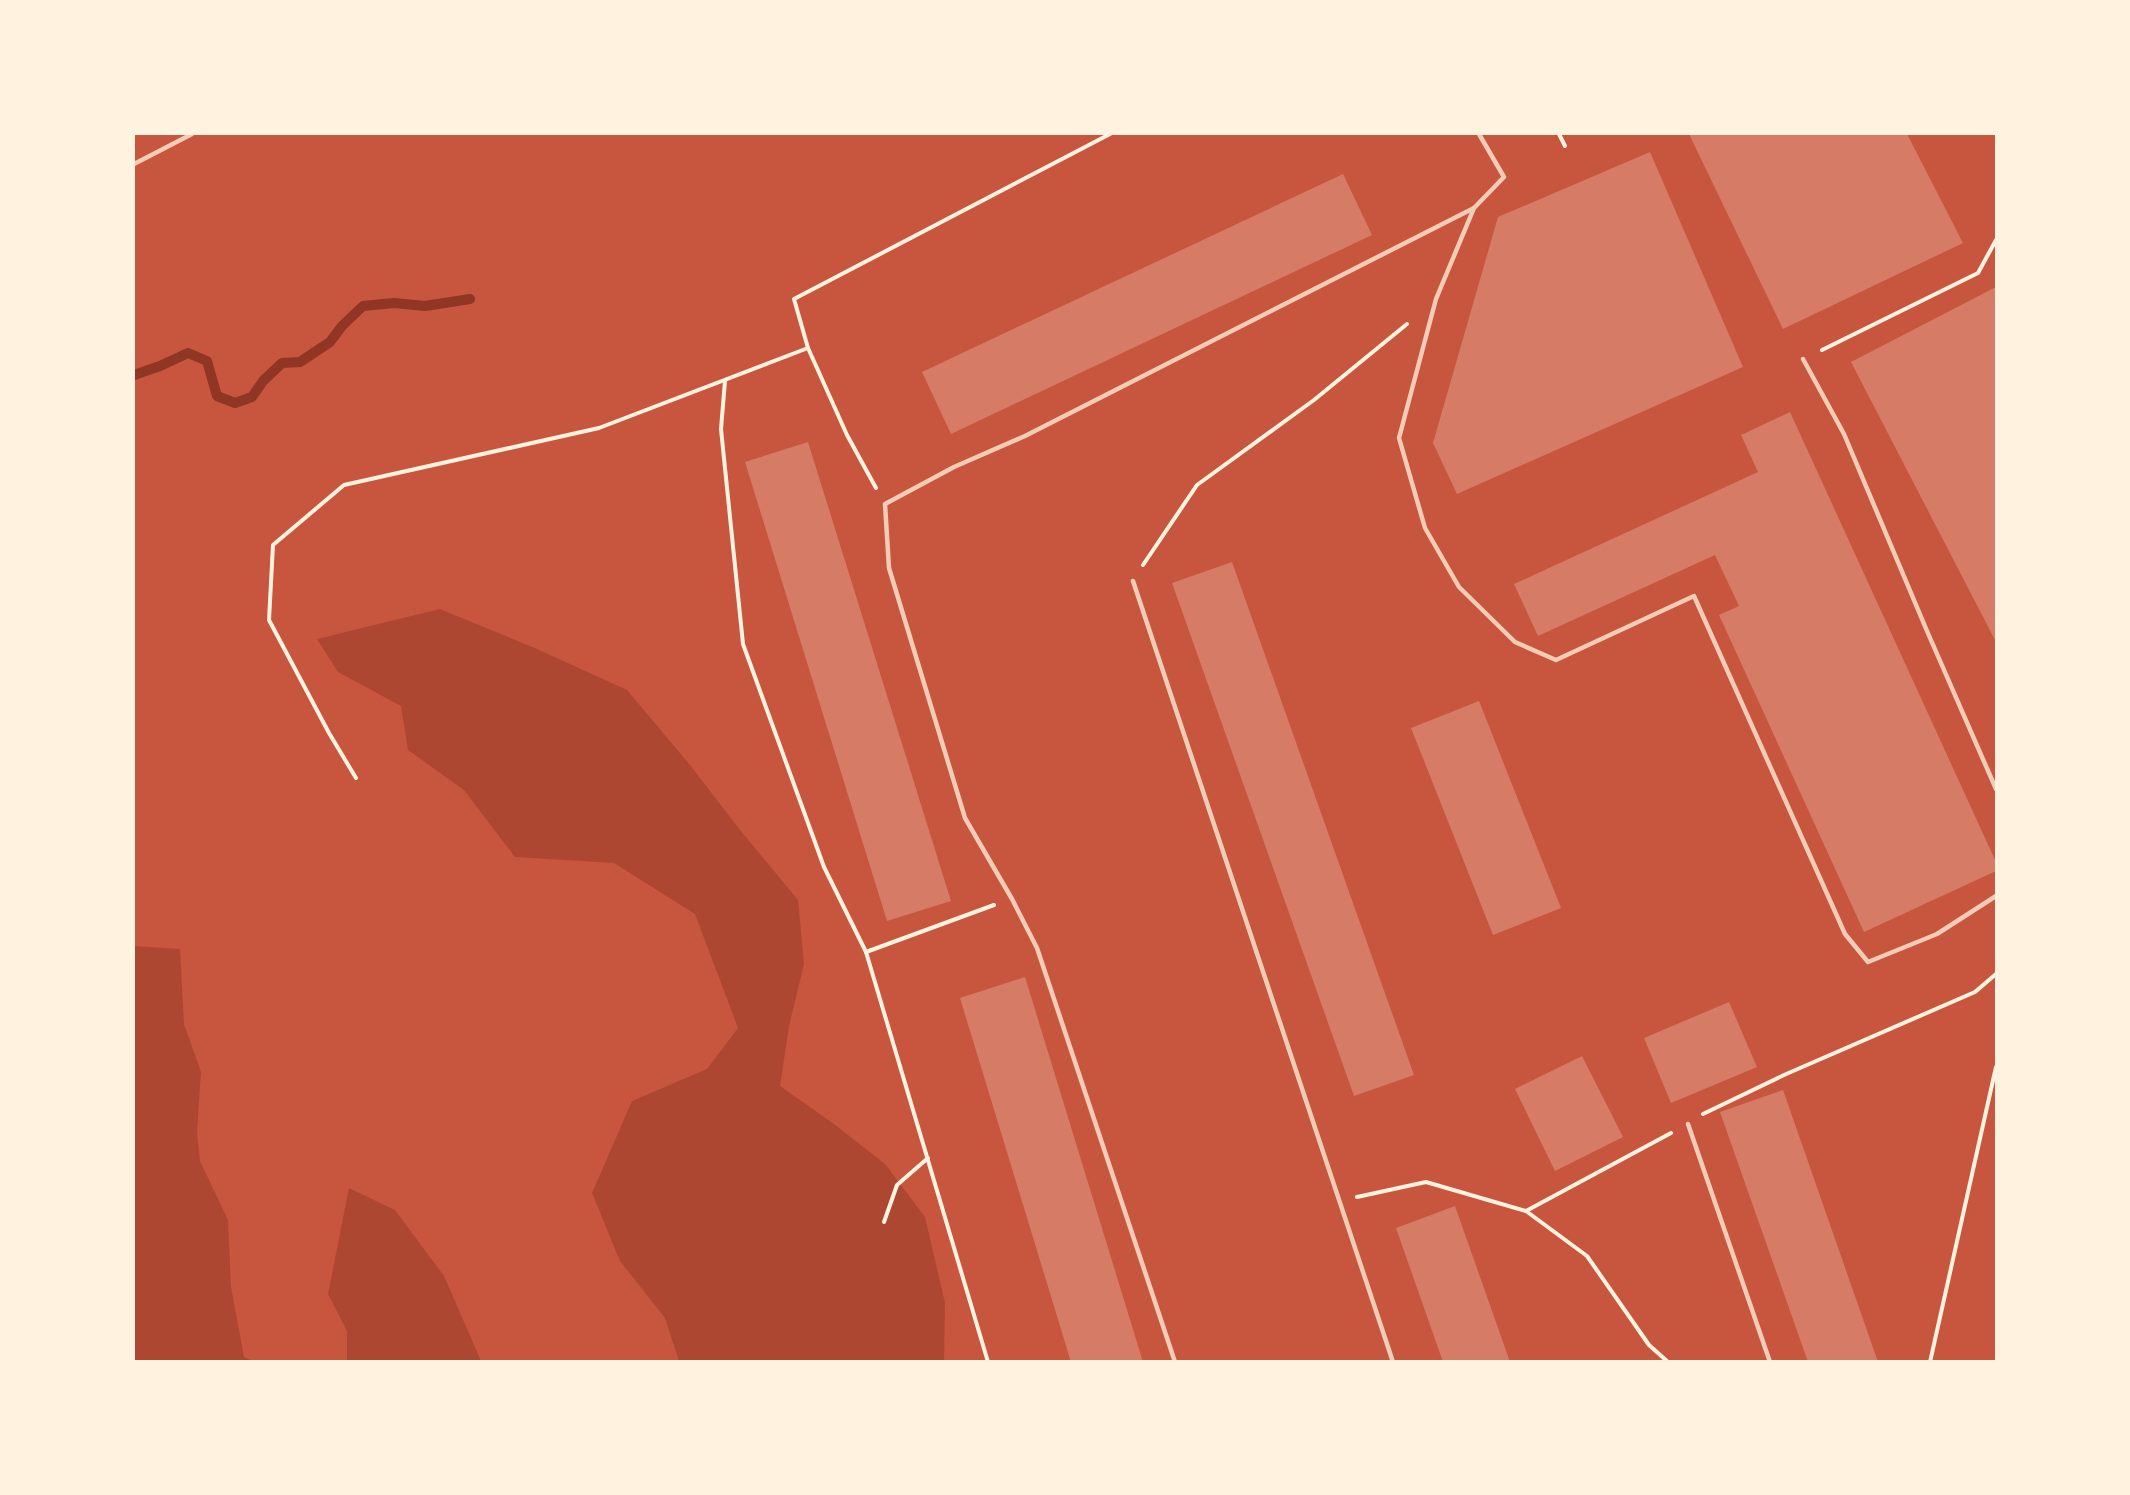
<svg xmlns="http://www.w3.org/2000/svg" width="2130" height="1495" font-family="Ubuntu,sans-serif">
<style>
.green{fill:#ae4732}
.lines{fill:none;stroke-linecap:round;stroke-linejoin:round}
.stream{stroke:#8f3625;stroke-width:10}
.building{fill:#d67c66}
.path{stroke:#fff3e0;stroke-width:4}
.service{stroke:#f1ccb7;stroke-width:4.5}
</style>
<rect width="100%" height="100%" fill="#c8553d"/>
<!-- green -->
<g class="green">
<path d="M440,609L537,649L627,690L690,765L740,830L798,900L804,964L789,1026L780,1086L834,1124L885,1164L925,1217L945,1303L944,1361H679L665,1318L620,1261L592,1193L632,1101L707,1069L738,1028L695,914L614,863L515,857L464,790L408,750L401,706L338,672L317,639Z"/>
<path d="M134,946L180,949L184,1024L201,1072L197,1131L200,1161L228,1220L231,1287L244,1357L253,1361H134Z"/>
<path d="M349,1188L395,1210L444,1276L481,1361H347V1331L328,1294Z"/>
</g>
<g class="lines">
<!-- stream -->
<path class="stream" d="M134,375L160,366L188,353L207,361L217,396L235,403L252,397L263,381L282,363L300,362L330,342L342,326L363,306L394,303L425,306L470,299"/>
</g>
<!-- building -->
<g class="building">
<path d="M1689,134H1907L1963,243L1783,329Z"/>
<path d="M1650,152L1743,367L1457,494L1433,443L1498,217Z"/>
<path d="M1343,174L1372,235L951,434L922,372Z"/>
<path d="M1996,287V642L1851,362Z"/>
<path d="M1790,412L1996,862V871L1864,932L1719,615L1739,606L1715,555L1538,636L1514,584L1758,472L1741,435Z"/>
<path d="M808,442L951,901L887,921L745,462Z"/>
<path d="M1232,562L1414,1075L1354,1096L1172,583Z"/>
<path d="M1479,701L1561,908L1493,935L1411,728Z"/>
<path d="M1025,977L1143,1362H1071L960,998Z"/>
<path d="M1729,1002L1757,1067L1671,1103L1644,1038Z"/>
<path d="M1582,1056L1623,1137L1555,1171L1515,1089Z"/>
<path d="M1783,1090L1878,1362H1808L1720,1112Z"/>
<path d="M1455,1206L1510,1362H1443L1396,1228Z"/>
</g>
<g class="lines">
<!-- path -->
<g class="path">
<path d="M1559,134L1565,146"/>
<path d="M1822,350L1978,273L1996,240"/>
<path d="M725,381L721,429L743,644L824,867L866,952"/>
<path d="M876,488L847,435L808,348L794,299L1110,134"/>
<path d="M1143,565L1197,485L1314,400L1407,324"/>
<path d="M356,778L329,733L269,620L273,545L344,485L599,428L808,348"/>
<path d="M1703,1114L1784,1075L1975,992L1996,974"/>
<path d="M1357,1197L1426,1182L1526,1211L1587,1256L1649,1345L1668,1362"/>
<path d="M1526,1211L1671,1133"/>
<path d="M884,1222L897,1185L928,1158"/>
<path d="M988,1362L866,952L994,905"/>
<path d="M1930,1362L1996,1067"/>
</g>
<!-- service -->
<g class="service">
<path d="M134,164L192,134"/>
<path d="M1474,208L1436,299L1399,438L1425,528L1459,587L1515,642L1556,660L1694,596L1845,934L1868,962L1937,934L1996,896"/>
<path d="M1803,359L1844,434L1927,631L1996,789"/>
<path d="M1133,581L1393,1362"/>
<path d="M1688,1124L1770,1362"/>
<path d="M1175,1362L1037,948L1012,899L965,818L889,568L885,504L954,467L1025,436L1474,208L1504,177L1479,134"/>
</g>
</g>
<!-- border -->
<rect width="2130" height="1495" fill="none" stroke="#fff3e0" stroke-width="270"/>
</svg>
